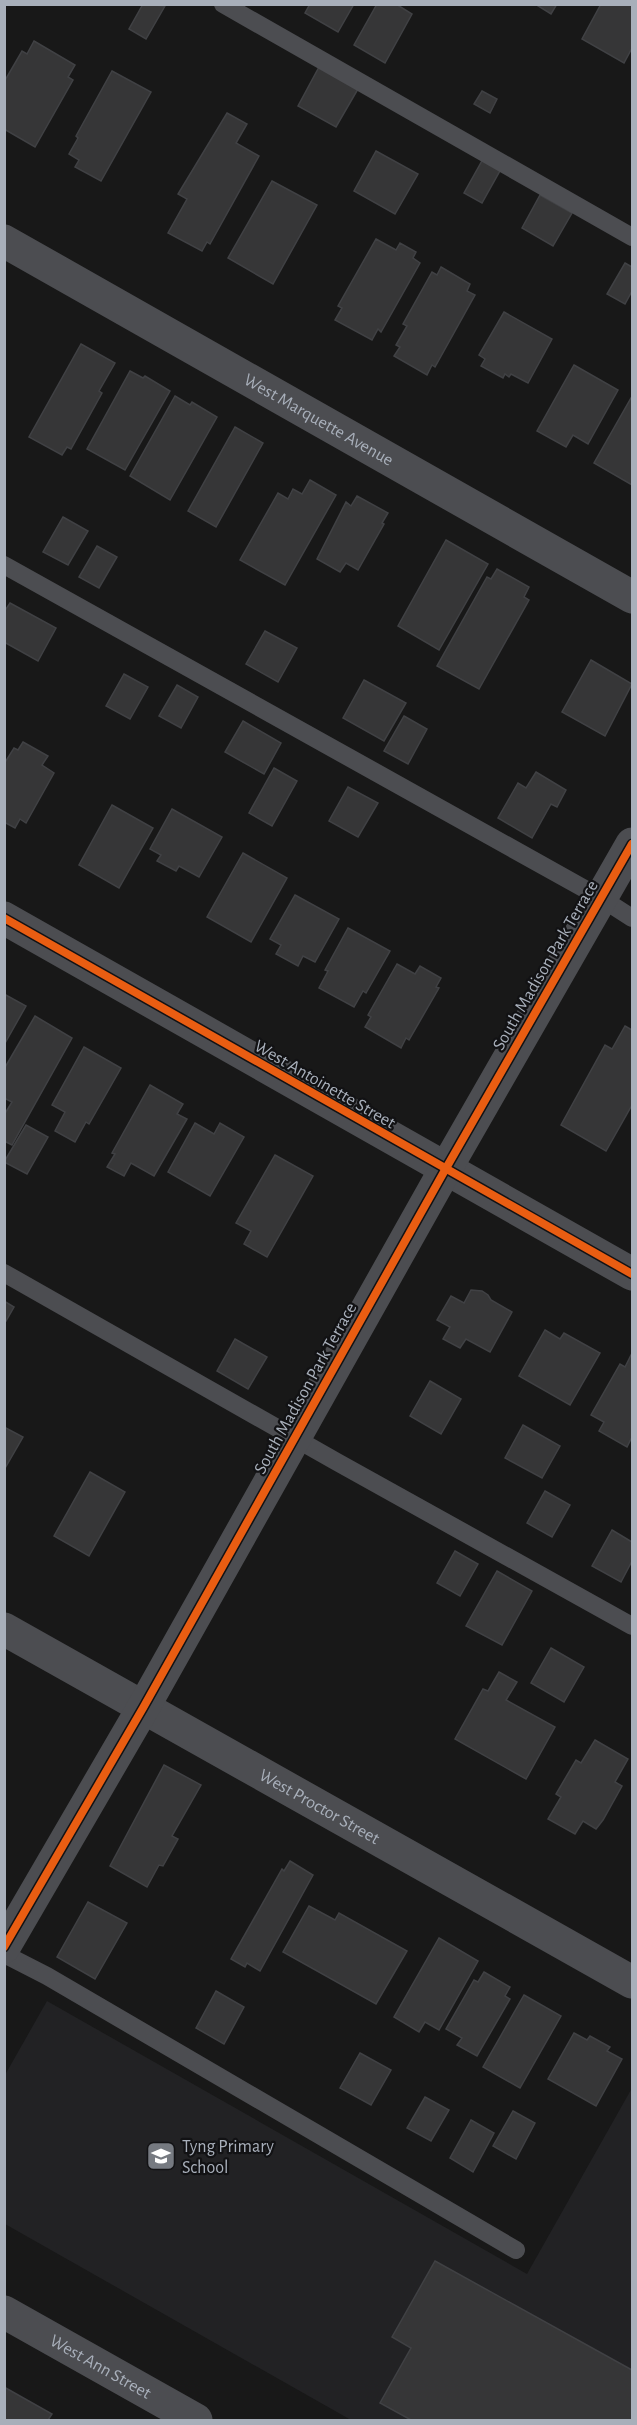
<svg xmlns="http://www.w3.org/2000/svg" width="637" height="2425" font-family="'Alegreya Sans',sans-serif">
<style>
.built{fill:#222224}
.building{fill:#363637;stroke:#404144;stroke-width:1.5}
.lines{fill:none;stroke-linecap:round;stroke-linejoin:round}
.service{stroke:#4c4d51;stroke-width:18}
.minor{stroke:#4c4d51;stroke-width:33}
.cycleway-casing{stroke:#121214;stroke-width:11}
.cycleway{stroke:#e95d12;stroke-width:8}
.labels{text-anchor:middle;stroke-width:4.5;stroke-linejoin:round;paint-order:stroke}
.street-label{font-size:18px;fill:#a8afba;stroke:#121214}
.poi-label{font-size:18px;fill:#a8afba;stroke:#121214;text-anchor:start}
</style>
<rect width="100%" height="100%" fill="#181818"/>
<!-- built -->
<path class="built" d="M47,2001L527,2274L632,2088V2420H351L5,2224V2075Z"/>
<!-- building -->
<g class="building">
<path d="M143,4L165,6L146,39L129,29Z"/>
<path d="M310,4H354L338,32L305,13Z"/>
<path d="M377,4H396L412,14L385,63L354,45Z"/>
<path d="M535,4H557L551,14Z"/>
<path d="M601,4H632V48L624,63L582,39Z"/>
<path d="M34,41L75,65L68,77L73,80L35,147L4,129V82L22,51L27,54Z"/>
<path d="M319,67L358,89L336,127L298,106Z"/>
<path d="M112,71L151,92L101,181L75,167L79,160L69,154L78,138L76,136Z"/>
<path d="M482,91L497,99L490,113L474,104Z"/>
<path d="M227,113L247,124L236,143L259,156L210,244L207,242L202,251L168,233L187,199L178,194Z"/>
<path d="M376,151L418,174L395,214L354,191Z"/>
<path d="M483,159L501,169L482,203L464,193Z"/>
<path d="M272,181L317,205L273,284L228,258Z"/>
<path d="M540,195L572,213L553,246L522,228Z"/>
<path d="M376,239L396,250L400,243L416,252L413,258L420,263L381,332L378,329L372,340L335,320L342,308L338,306Z"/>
<path d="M625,263L632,267V291L625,304L607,294Z"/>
<path d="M441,267L470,284L467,291L475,295L435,367L432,365L427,375L394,356L400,347L396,345L407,326L403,324L432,272L437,275Z"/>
<path d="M504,312L552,339L528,383L511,374L509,377L505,374L503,378L481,366L485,359L479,355Z"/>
<path d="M81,344L115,363L99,391L102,393L71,449L67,447L62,455L29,437Z"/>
<path d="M574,365L618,390L588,444L573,435L566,447L537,431Z"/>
<path d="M130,371L143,378L145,376L170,391L125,470L87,449Z"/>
<path d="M175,396L190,405L192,402L217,417L170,500L130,476Z"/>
<path d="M631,398L632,399V485L594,463Z"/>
<path d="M235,427L263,443L216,527L188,511Z"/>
<path d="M310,480L336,495L285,585L240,560L278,493L288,499L293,489L302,494Z"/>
<path d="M357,496L388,513L382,523L384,524L358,570L346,563L340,572L317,559L346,502L351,506Z"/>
<path d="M63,517L88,531L68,565L43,552Z"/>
<path d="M446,540L488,564L439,650L398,626Z"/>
<path d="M97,546L117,557L99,588L79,577Z"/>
<path d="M497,569L529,587L524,597L529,600L479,689L437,666L487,577L491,579Z"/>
<path d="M10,603L56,628L38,661L4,642V612Z"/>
<path d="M265,631L297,648L278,682L246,664Z"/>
<path d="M591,660L632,684L605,736L562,712Z"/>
<path d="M124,674L148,687L130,719L106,706Z"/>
<path d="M364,680L406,703L384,741L343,718Z"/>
<path d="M177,685L198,697L181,728L159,716Z"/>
<path d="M404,716L427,729L408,764L384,751Z"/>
<path d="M243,721L281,743L264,774L225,752Z"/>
<path d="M23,742L48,756L42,765L54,773L26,823L20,819L15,828L4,822V764L14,748L18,750Z"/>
<path d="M274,768L297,781L272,826L249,813Z"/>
<path d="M536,772L566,790L557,807L551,804L532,838L498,818L518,783L526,788Z"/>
<path d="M348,787L378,803L358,837L329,821Z"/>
<path d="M112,805L153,828L119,888L79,865Z"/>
<path d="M172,809L222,837L199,877L179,866L176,871L157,861L161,855L150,849Z"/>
<path d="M243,853L287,878L251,942L207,917Z"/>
<path d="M295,895L339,919L315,962L303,956L298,966L276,954L281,945L270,939Z"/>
<path d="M348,928L390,951L366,993L363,991L354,1007L319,988L328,971L325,970Z"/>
<path d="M397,964L415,974L420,966L441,978L436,987L439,988L409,1040L406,1038L401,1048L365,1027L371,1017L368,1015Z"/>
<path d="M4,994L26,1006L4,1045Z"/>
<path d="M35,1016L72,1038L12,1145L4,1141V1115L12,1102L4,1098V1069Z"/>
<path d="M625,1026L632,1030V1105L606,1151L561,1125L605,1045L612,1049Z"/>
<path d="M84,1047L121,1068L89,1124L86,1122L75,1142L55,1131L65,1112L52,1105Z"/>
<path d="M150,1085L183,1104L177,1114L187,1119L154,1176L131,1163L124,1176L107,1167L115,1154L112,1153Z"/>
<path d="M195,1123L214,1134L220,1123L244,1137L210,1196L168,1172Z"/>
<path d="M26,1125L48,1137L27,1174L4,1162Z"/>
<path d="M275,1155L313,1176L267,1257L244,1244L251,1231L236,1223Z"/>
<path d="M471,1290L482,1291L488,1295L491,1300L512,1312L490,1352L466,1339L460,1348L443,1339L450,1327L437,1320L451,1296L464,1303Z"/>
<path d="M4,1301L14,1307L6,1321L4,1320Z"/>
<path d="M545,1330L560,1339L564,1333L600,1353L570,1405L519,1376Z"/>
<path d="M235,1339L267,1357L248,1389L217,1371Z"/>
<path d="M632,1353V1437L627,1447L599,1431L604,1422L591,1415L620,1364L625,1367Z"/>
<path d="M430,1381L461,1399L441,1434L410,1416Z"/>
<path d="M523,1425L560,1446L542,1478L505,1458Z"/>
<path d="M4,1427L23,1437L4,1470Z"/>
<path d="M90,1472L125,1492L89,1556L54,1536Z"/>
<path d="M545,1491L570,1505L552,1537L527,1523Z"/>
<path d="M612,1530L632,1542V1561L621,1582L592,1566Z"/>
<path d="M455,1551L478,1564L460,1596L437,1583Z"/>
<path d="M497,1571L532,1591L502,1645L466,1626Z"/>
<path d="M551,1648L584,1667L564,1702L531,1683Z"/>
<path d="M499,1672L517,1682L506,1700L555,1727L526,1779L455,1739L483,1689L488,1691Z"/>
<path d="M595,1740L628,1759L615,1782L622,1786L603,1820L596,1829L583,1821L575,1834L548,1819L561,1797L556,1794L576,1760L581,1763Z"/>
<path d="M164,1765L201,1785L172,1836L178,1839L163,1866L159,1865L147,1887L110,1866Z"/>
<path d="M290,1861L313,1875L260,1971L247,1963L245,1967L231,1959L282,1869L284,1871Z"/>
<path d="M88,1902L127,1923L95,1979L57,1957Z"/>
<path d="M309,1906L335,1920L339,1913L407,1951L376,2004L283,1952Z"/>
<path d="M439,1938L478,1961L439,2030L425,2022L419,2032L394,2017Z"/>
<path d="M484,1972L510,1987L505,1996L510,1999L477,2056L457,2045L462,2038L446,2029L474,1980L478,1982Z"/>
<path d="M216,1991L244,2007L224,2044L196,2028Z"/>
<path d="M524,1995L561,2016L520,2088L483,2067Z"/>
<path d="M574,2033L587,2040L590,2036L610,2047L607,2051L622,2059L596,2106L548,2079Z"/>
<path d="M360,2053L391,2070L371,2105L340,2088Z"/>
<path d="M425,2097L449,2110L431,2141L407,2128Z"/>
<path d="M513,2111L535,2123L516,2159L493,2146Z"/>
<path d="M471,2120L494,2133L473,2172L450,2158Z"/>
<path d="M435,2261L632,2370V2420H411L380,2403L411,2348L392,2337Z"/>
<path d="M4,2387L52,2414L48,2420H4Z"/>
</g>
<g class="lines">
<!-- service -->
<g class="service">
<path d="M223,4L632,237"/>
<path d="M4,565L601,898L632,918"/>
<path d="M4,1273L337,1462L632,1626"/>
<path d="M4,1954L47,1976L516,2250"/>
</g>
<!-- minor -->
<g class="minor">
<path id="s1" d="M4,241L632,597"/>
<path d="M4,918L632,1274"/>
<path id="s2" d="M4,1629L632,1982"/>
<path d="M4,1947L143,1708L445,1170L632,844"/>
<path id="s3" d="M4,2312L196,2420"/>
</g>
<!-- cycleway casing -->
<g class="cycleway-casing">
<g id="cycleway">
<path d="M4,918L632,1274"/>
<path d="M4,1947L143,1708L445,1170L632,844"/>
</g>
</g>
<!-- cycleway -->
<use href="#cycleway" class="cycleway"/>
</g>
<!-- icons -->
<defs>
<g id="school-square" transform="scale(1.5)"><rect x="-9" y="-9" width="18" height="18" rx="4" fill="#767a81" stroke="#121214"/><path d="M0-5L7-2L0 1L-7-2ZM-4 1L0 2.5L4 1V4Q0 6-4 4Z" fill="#fff"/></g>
</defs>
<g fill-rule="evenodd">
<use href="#school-square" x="161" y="2156"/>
</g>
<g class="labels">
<!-- street labels -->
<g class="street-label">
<text dy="6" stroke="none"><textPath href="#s1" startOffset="362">West Marquette Avenue</textPath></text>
<text transform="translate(545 965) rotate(-60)" y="6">South Madison Park Terrace</text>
<text transform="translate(325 1084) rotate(30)" y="6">West Antoinette Street</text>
<text transform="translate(305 1388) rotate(-61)" y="6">South Madison Park Terrace</text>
<text dy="6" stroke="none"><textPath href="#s2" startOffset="362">West Proctor Street</textPath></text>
<text dy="6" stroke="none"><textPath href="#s3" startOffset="111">West Ann Street</textPath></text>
</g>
<!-- poi labels -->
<g class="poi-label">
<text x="182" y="2152">Tyng Primary<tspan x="182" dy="21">School</tspan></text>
</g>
</g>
<!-- border -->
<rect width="637" height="2425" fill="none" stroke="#a8afba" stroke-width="12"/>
</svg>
